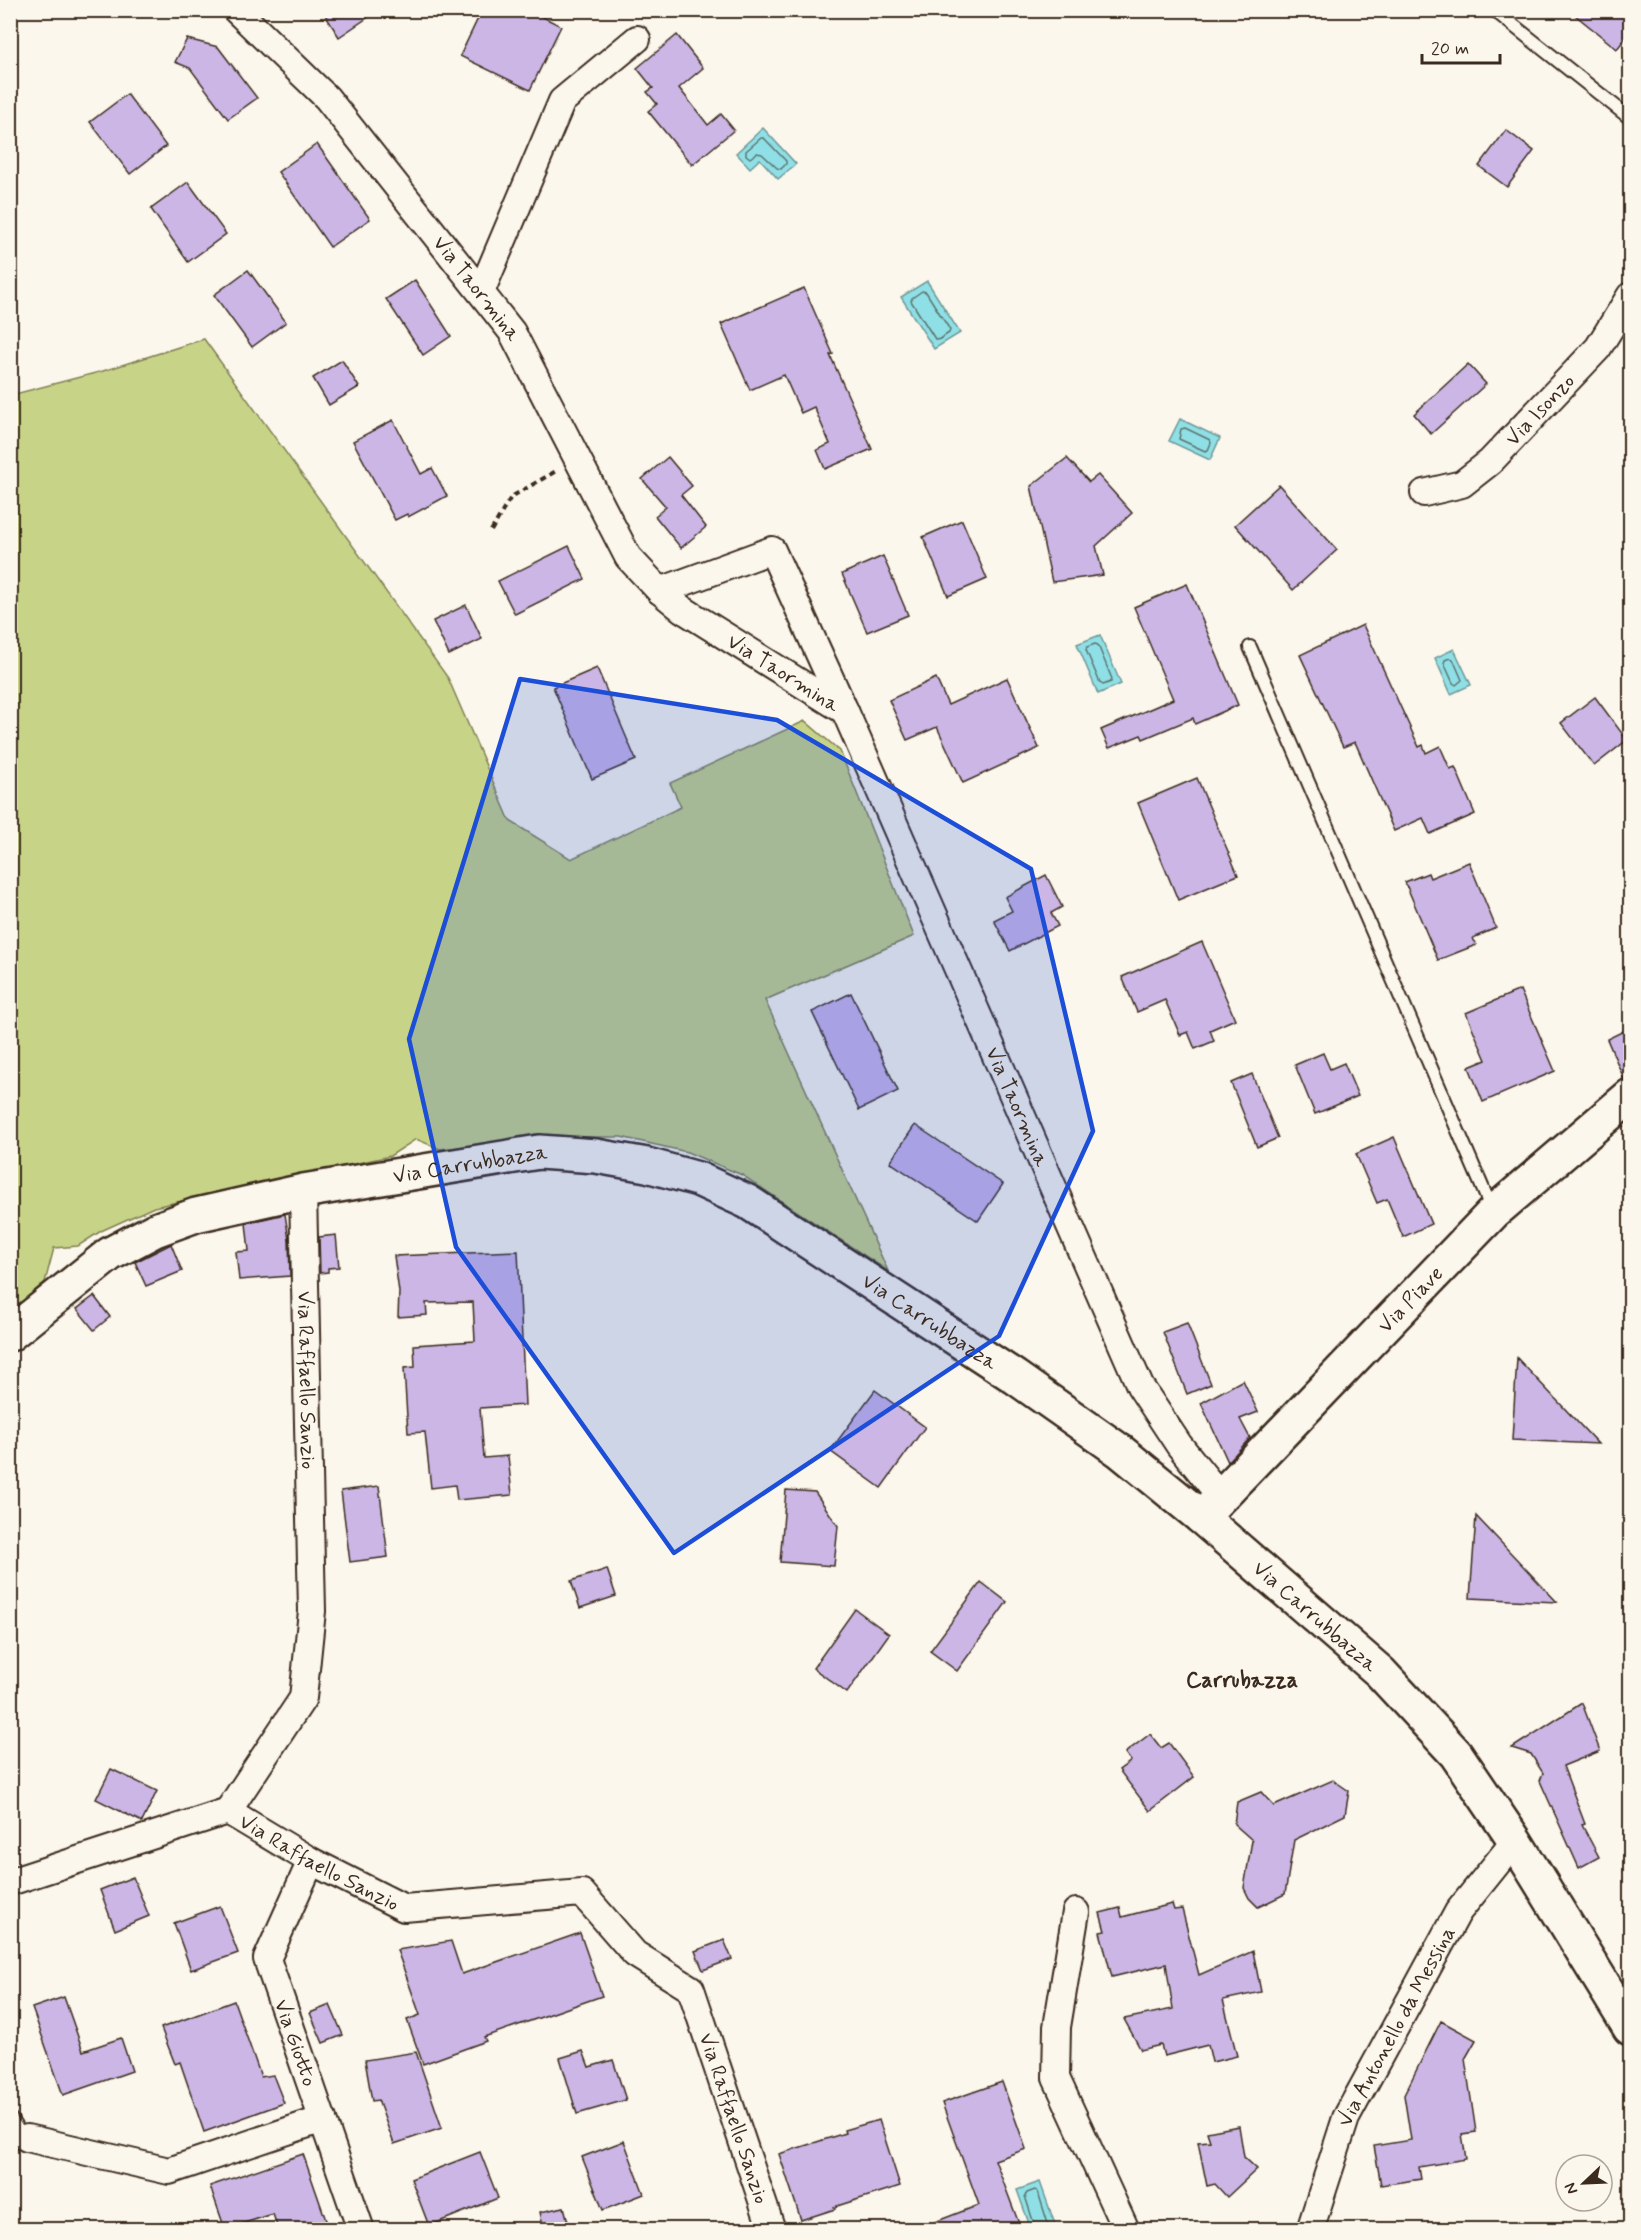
<svg xmlns="http://www.w3.org/2000/svg" width="1641" height="2240" font-family="Mynerve,sans-serif">
<style>
.green{fill:#c7d488;stroke:#817f53;stroke-width:1.5}
.water{fill:#8fe0e6;stroke:#6d9796;stroke-width:1.5}
.lines{fill:none;stroke-linecap:round;stroke-linejoin:round}
.shore{stroke:#5d736e;stroke-width:1.5}
.building{fill:#cbb6e6;stroke:#3b2a1e;stroke-width:1.5}
.lane-casing{stroke:#3b2a1e;stroke-width:16}
.street-casing{stroke:#3b2a1e;stroke-width:30}
.secondary-casing{stroke:#3b2a1e;stroke-width:38}
.path{stroke:#3b2a1e;stroke-width:4;stroke-dasharray:6 4.5;stroke-linecap:butt}
.lane{stroke:#fbf7ec;stroke-width:12}
.street{stroke:#fbf7ec;stroke-width:26}
.secondary{stroke:#fbf7ec;stroke-width:33}
.marked{fill:#1d4ed8;fill-opacity:0.2;stroke:#1d4ed8;stroke-width:4.5;stroke-linejoin:round}
.labels{text-anchor:middle;stroke-width:5;stroke-linejoin:round;paint-order:stroke}
.street-label{font-size:21px;fill:#3b2a1e;stroke:#fbf7ec}
.neighbourhood-label{font-size:22px;font-weight:bold;fill:#3b2a1e;stroke:#fbf7ec}
</style>
<rect width="100%" height="100%" fill="#fbf7ec"/>
<filter id="ink" filterUnits="userSpaceOnUse"><feTurbulence type="fractalNoise" baseFrequency=".0167" numOctaves="2"/><feDisplacementMap in="SourceGraphic" scale="12" xChannelSelector="R" yChannelSelector="G"/><feConvolveMatrix kernelMatrix="1 2 1 2 8 2 1 2 1" color-interpolation-filters="sRGB"/></filter>
<g filter="url(#ink)">
<!-- green -->
<path class="green" d="M204,339L448,678L510,821L571,859L681,807L670,783L805,721L840,751L914,936L765,1000L888,1271L742,1175L687,1152L621,1137H564L440,1149L416,1139L390,1156L154,1207L101,1231L78,1246L54,1248L45,1282L11,1311V395L103,371Z"/>
<!-- water -->
<g class="water">
<path d="M763,128L796,164L778,179L760,159L750,168L736,153Z"/>
<path d="M927,281L960,333L934,349L901,297Z"/>
<path d="M1180,419L1220,438L1210,460L1169,441Z"/>
<path d="M1100,635L1121,684L1098,694L1077,644Z"/>
<path d="M1454,649L1471,685L1451,694L1435,658Z"/>
<path d="M1040,2182L1056,2227L1050,2229H1031L1017,2190Z"/>
</g>
<g class="lines">
<!-- shore -->
<g class="shore">
<path d="M761,138H764L786,161V164L781,169L777,168L762,154L757,153L750,158L746,155V151Z"/>
<path d="M922,291L926,292L950,330L949,333L938,340L935,339L911,301L912,298Z"/>
<path d="M1185,428L1210,440L1211,443L1208,450L1205,451L1179,439L1181,429Z"/>
<path d="M1095,644L1098,645L1112,679L1111,682L1103,685L1100,683L1086,650L1087,647Z"/>
<path d="M1450,658L1453,659L1462,680L1456,685L1453,683L1444,663L1445,660Z"/>
<path d="M1036,2230L1025,2196L1027,2193L1035,2190L1038,2192L1050,2230"/>
</g>
</g>
<!-- building -->
<g class="building">
<path d="M322,10H379L339,37Z"/>
<path d="M482,10H529L561,26L530,90L460,56Z"/>
<path d="M1569,10H1630V32L1617,49Z"/>
<path d="M677,35L703,68L679,88L708,125L721,114L734,130L692,165L648,111L657,104L647,92L653,88L637,68Z"/>
<path d="M187,39L218,47L257,98L228,119L190,68L175,62Z"/>
<path d="M127,94L166,146L130,174L90,122Z"/>
<path d="M1506,130L1534,151L1507,187L1479,166Z"/>
<path d="M317,144L370,219L330,247L278,172Z"/>
<path d="M188,182L226,234L188,262L151,209Z"/>
<path d="M248,270L286,322L252,347L214,295Z"/>
<path d="M415,280L451,336L423,355L386,299Z"/>
<path d="M804,288L833,354L830,355L872,449L825,469L817,450L830,444L814,407L801,413L784,375L750,390L721,324Z"/>
<path d="M342,360L359,387L329,405L313,378Z"/>
<path d="M1468,364L1486,384L1431,434L1414,414Z"/>
<path d="M393,420L421,474L432,468L447,496L408,517L407,514L395,520L353,441Z"/>
<path d="M668,457L692,486L681,495L706,527L681,548L655,516L666,507L642,479Z"/>
<path d="M1067,458L1089,482L1098,475L1132,513L1096,546L1103,575L1052,582L1031,486Z"/>
<path d="M1279,485L1337,550L1293,590L1235,525Z"/>
<path d="M962,520L987,579L948,596L923,537Z"/>
<path d="M569,546L585,579L515,614L498,581Z"/>
<path d="M883,556L908,615L867,632L842,574Z"/>
<path d="M1187,584L1238,705L1195,724L1193,718L1143,739L1141,735L1109,748L1101,730L1173,699L1134,607Z"/>
<path d="M466,605L482,639L449,655L433,621Z"/>
<path d="M1363,625L1419,747L1423,745L1426,753L1440,746L1450,769L1455,767L1475,814L1430,834L1423,818L1394,831L1355,742L1343,747L1300,655Z"/>
<path d="M597,668L636,760L592,779L553,687Z"/>
<path d="M936,678L948,705L1007,678L1039,748L963,783L937,727L907,740L889,700Z"/>
<path d="M1595,697L1627,740L1594,766L1561,723Z"/>
<path d="M1197,778L1238,875L1178,900L1138,803Z"/>
<path d="M1469,862L1496,928L1473,938L1476,945L1438,960L1405,882L1428,873L1430,878Z"/>
<path d="M1046,875L1062,907L1051,913L1058,926L1010,951L994,920L1012,911L1005,897Z"/>
<path d="M1202,942L1235,1019L1210,1030L1214,1041L1195,1049L1188,1032L1180,1035L1165,1000L1137,1012L1122,977Z"/>
<path d="M1520,990L1555,1071L1483,1102L1469,1067L1486,1060L1466,1013Z"/>
<path d="M851,993L898,1091L859,1110L812,1012Z"/>
<path d="M1630,1028V1078L1624,1079L1607,1039Z"/>
<path d="M1323,1053L1330,1069L1344,1063L1358,1096L1315,1114L1295,1065Z"/>
<path d="M1252,1074L1278,1138L1257,1147L1231,1083Z"/>
<path d="M915,1125L1003,1184L978,1221L890,1162Z"/>
<path d="M1394,1137L1431,1224L1403,1237L1387,1199L1377,1203L1356,1154Z"/>
<path d="M285,1214L289,1240L290,1276L239,1280L236,1252L249,1251L246,1223Z"/>
<path d="M336,1235L339,1267L328,1268V1272L320,1273L319,1237Z"/>
<path d="M171,1244L182,1271L146,1286L135,1262Z"/>
<path d="M518,1251L525,1405L480,1408L484,1458L508,1456L512,1495L457,1500L455,1485L431,1488L425,1432L408,1433L404,1368L415,1367L414,1345L475,1341L473,1302L426,1303L427,1315L398,1317L399,1292L394,1256Z"/>
<path d="M94,1296L110,1317L94,1330L77,1309Z"/>
<path d="M1187,1323L1211,1384L1187,1394L1163,1332Z"/>
<path d="M1517,1358L1598,1444L1512,1440Z"/>
<path d="M1243,1380L1258,1412L1240,1419L1250,1438L1228,1462L1201,1403Z"/>
<path d="M875,1390L925,1427L881,1488L830,1451Z"/>
<path d="M379,1486L388,1557L350,1562L341,1491Z"/>
<path d="M786,1490L815,1492L838,1526L834,1566L780,1562Z"/>
<path d="M1476,1516L1557,1602L1470,1598Z"/>
<path d="M607,1569L616,1596L580,1608L571,1581Z"/>
<path d="M981,1582L1007,1602L957,1671L930,1651Z"/>
<path d="M855,1609L889,1634L847,1693L813,1668Z"/>
<path d="M1582,1703L1600,1751L1563,1766L1585,1824L1582,1825L1599,1857L1579,1868L1540,1781L1543,1773L1531,1754L1512,1748Z"/>
<path d="M1150,1734L1161,1748L1169,1743L1194,1777L1150,1811L1119,1770L1131,1761L1125,1753Z"/>
<path d="M111,1769L157,1791L142,1822L96,1799Z"/>
<path d="M1333,1780L1349,1791L1345,1815L1294,1840L1285,1894L1258,1907L1249,1898L1244,1888L1252,1840L1234,1824L1237,1802L1261,1792L1274,1806Z"/>
<path d="M133,1877L149,1916L115,1930L100,1890Z"/>
<path d="M1172,1904L1174,1910L1182,1909L1199,1975L1253,1951L1261,1992L1223,2000L1237,2056L1212,2062L1208,2045L1164,2056L1161,2045L1141,2050L1124,2019L1173,2009L1166,1964L1112,1977L1100,1932L1105,1931L1100,1913L1120,1908L1122,1917Z"/>
<path d="M220,1906L238,1953L191,1970L174,1923Z"/>
<path d="M580,1933L602,1996L484,2037L486,2041L423,2064L407,2020L420,2015L397,1950L451,1941L462,1974Z"/>
<path d="M724,1940L732,1959L703,1970L695,1951Z"/>
<path d="M64,1997L83,2051L121,2038L132,2071L63,2095L32,2008Z"/>
<path d="M234,2001L261,2077L273,2075L284,2103L204,2132L180,2062L175,2064L161,2028Z"/>
<path d="M330,2005L343,2035L323,2043L310,2013Z"/>
<path d="M1441,2021L1476,2040L1465,2059L1476,2132L1462,2134L1466,2159L1419,2167L1421,2179L1381,2185L1374,2146L1411,2140L1404,2095Z"/>
<path d="M583,2051L589,2067L613,2060L626,2100L577,2114L560,2058Z"/>
<path d="M416,2052L442,2128L394,2144L378,2100L372,2101L365,2060Z"/>
<path d="M1002,2082L1026,2149L995,2160L1021,2229H919V2228L979,2205L942,2103Z"/>
<path d="M879,2120L900,2186L834,2207L835,2209L801,2220L779,2154L845,2133L844,2130Z"/>
<path d="M1239,2126L1244,2157L1257,2169L1227,2197L1215,2184L1207,2186L1198,2142L1210,2141L1207,2132Z"/>
<path d="M624,2141L644,2194L603,2210L582,2157Z"/>
<path d="M480,2152L498,2198L429,2226L411,2179Z"/>
<path d="M303,2154L329,2229H278L273,2214L225,2229L210,2186Z"/>
<path d="M564,2207L570,2229H544L540,2212Z"/>
</g>
<g class="lines">
<!-- lane casing -->
<g class="lane-casing">
<g id="lane">
<path d="M1494,10L1630,118"/>
<path d="M1250,647L1493,1212"/>
<path d="M10,2118L20,2134L27,2138"/>
</g>
</g>
<!-- street casing -->
<g class="street-casing">
<g id="street">
<path id="s1" d="M236,10L327,98L512,332L628,557L660,591L682,609L845,711L1140,1386L1179,1445L1221,1497"/>
<path d="M481,292L562,101L637,39"/>
<path id="s2" d="M1424,493L1462,484L1490,462L1598,348L1630,296"/>
<path d="M660,591L772,550L845,711"/>
<path id="s3" d="M303,1191L312,1611L303,1698L228,1811L311,1861L404,1908L582,1893L635,1954L691,1989L772,2230"/>
<path id="s4" d="M311,1861L267,1959L361,2230"/>
<path d="M10,1882L228,1811"/>
<path d="M1076,1912L1057,2027L1056,2078L1126,2230"/>
<path d="M27,2138L169,2171L323,2119"/>
<path id="s5" d="M1310,2230L1346,2118L1458,1912L1515,1841"/>
</g>
</g>
<!-- secondary casing -->
<g class="secondary-casing">
<g id="secondary">
<path id="s6" d="M10,1334L110,1254L155,1230L196,1215L303,1191L539,1152L596,1156L647,1165L698,1179L748,1202L1015,1377L1120,1451L1201,1517L1380,1672L1456,1754L1515,1841L1630,2028"/>
<path id="s7" d="M1201,1517L1493,1213L1630,1096"/>
</g>
</g>
<!-- path -->
<path class="path" d="M491,531L511,497L556,471"/>
<!-- lane -->
<use href="#lane" class="lane"/>
<!-- street -->
<use href="#street" class="street"/>
<!-- secondary -->
<use href="#secondary" class="secondary"/>
</g>
</g>
<!-- marked area -->
<path class="marked" d="M520,679L777,720L1031,869L1093,1131L999,1336L674,1553L456,1247L409,1039Z"/>
<g class="labels">
<!-- street labels -->
<g class="street-label">
<text dy="7" stroke="none"><textPath href="#s1" startOffset="369">Via Taormina</textPath></text>
<text dy="7" stroke="none"><textPath href="#s2" startOffset="147">Via Isonzo</textPath></text>
<text dy="7" stroke="none"><textPath href="#s1" startOffset="873">Via Taormina</textPath></text>
<text dy="7" stroke="none"><textPath href="#s1" startOffset="1377">Via Taormina</textPath></text>
<text dy="7" stroke="none"><textPath href="#s6" startOffset="502">Via Carrubbazza</textPath></text>
<text dy="7" stroke="none"><textPath href="#s7" startOffset="302">Via Piave</textPath></text>
<text dy="7" stroke="none"><textPath href="#s6" startOffset="1006">Via Carrubbazza</textPath></text>
<text dy="7" stroke="none"><textPath href="#s3" startOffset="189">Via Raffaello Sanzio</textPath></text>
<text dy="7" stroke="none"><textPath href="#s6" startOffset="1492">Via Carrubbazza</textPath></text>
<text dy="7" stroke="none"><textPath href="#s3" startOffset="748">Via Raffaello Sanzio</textPath></text>
<text dy="7" stroke="none"><textPath href="#s5" startOffset="222">Via Antonello da Messina</textPath></text>
<text dy="7" stroke="none"><textPath href="#s4" startOffset="196">Via Giotto</textPath></text>
<text dy="7" stroke="none"><textPath href="#s3" startOffset="1306">Via Raffaello Sanzio</textPath></text>
</g>
<!-- neighbourhood labels -->
<g class="neighbourhood-label">
<text x="1242" y="1687">Carrubazza</text>
</g>
</g>
<!-- margin -->
<rect width="1641" height="2240" fill="none" stroke="#fbf7ec" stroke-width="36"/>
<rect x="18" y="18" width="1605" height="2204" fill="none" stroke="#3b2a1e" stroke-width="2" filter="url(#ink)"/>
<!-- north arrow -->
<g transform="translate(1584 2183) rotate(247)"><circle r="28" fill="#fbf7ec" stroke="#aea59a" stroke-width="1.5"/>
<path d="M0-4.5L10 22L0 15L-10 22Z" fill="#3b2a1e"/>
<text y="-9" font-size="16" font-weight="bold" text-anchor="middle" fill="#3b2a1e">N</text>
</g>
<!-- scale -->
<path d="M1422 54v9h78v-9" fill="none" stroke="#3b2a1e" stroke-width="3"/>
<text x="1431" y="54" font-size="18" fill="#3b2a1e" stroke="#fbf7ec" stroke-width="4.5" paint-order="stroke">20 m</text>
</svg>
